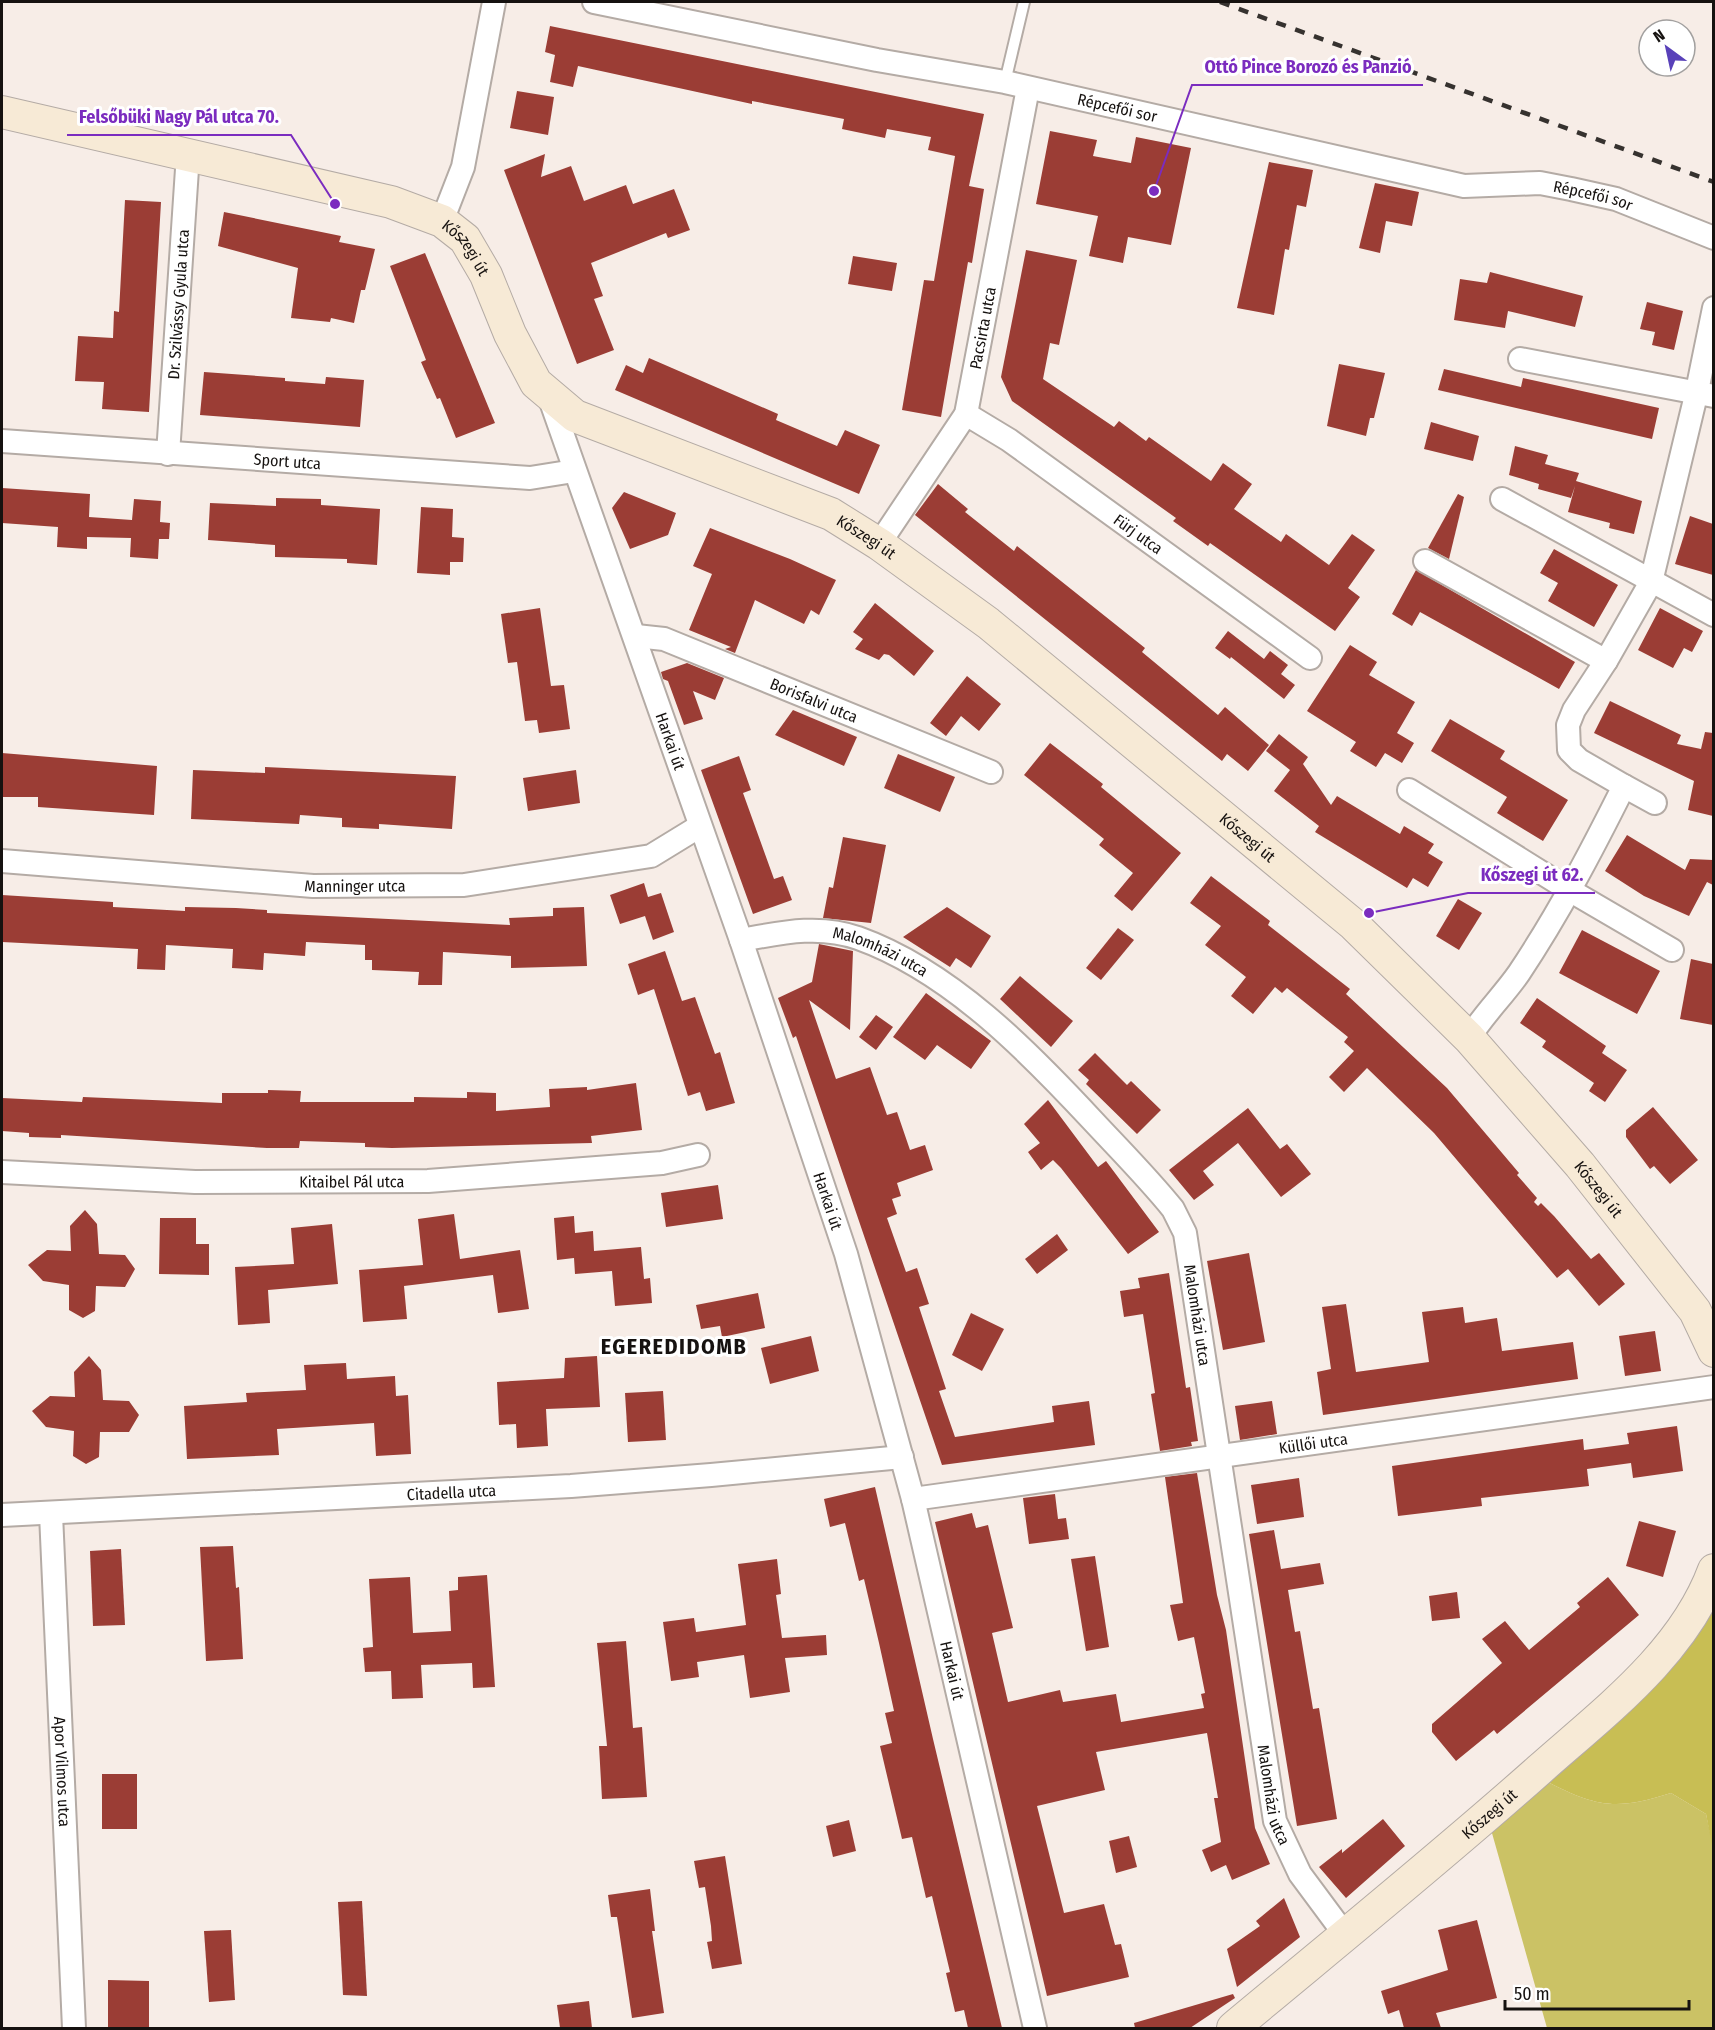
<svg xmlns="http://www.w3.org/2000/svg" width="1715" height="2030" font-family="'Fira Sans Condensed',sans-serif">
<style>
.green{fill:#cbc265}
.forest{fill:#c8be54}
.building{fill:#9b3d35}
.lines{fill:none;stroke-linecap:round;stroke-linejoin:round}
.lane-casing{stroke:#b4aba5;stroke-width:14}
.street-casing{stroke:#b4aba5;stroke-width:26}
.secondary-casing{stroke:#b4aba5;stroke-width:34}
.lane{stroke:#fff;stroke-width:10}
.street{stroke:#fff;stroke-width:22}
.secondary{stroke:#f7ead6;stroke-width:32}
.rail{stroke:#36322f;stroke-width:4.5;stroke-dasharray:10 10;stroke-linecap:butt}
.labels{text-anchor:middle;stroke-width:6;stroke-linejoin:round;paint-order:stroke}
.street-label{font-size:16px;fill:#161210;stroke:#fff}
.district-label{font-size:22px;font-weight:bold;letter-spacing:1.5px;fill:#161210;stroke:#fff}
.leader{fill:none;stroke:#7b2cbf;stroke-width:2}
.callout-dot{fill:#7b2cbf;stroke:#fff;stroke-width:2}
.callout-label{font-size:18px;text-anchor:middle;font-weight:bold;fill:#7b2cbf;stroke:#fff;stroke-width:6;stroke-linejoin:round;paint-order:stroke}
</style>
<rect width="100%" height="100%" fill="#f7ede7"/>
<!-- green -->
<path class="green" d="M1544,1780C1596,1807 1615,1811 1671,1793L1706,1814L1714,1850L1713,2028H1547L1490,1826Z"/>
<!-- forest -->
<path class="forest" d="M1713,1608V1850L1706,1814L1671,1793C1615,1811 1596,1807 1544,1780Z"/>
<!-- building -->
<g class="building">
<path d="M550,26L984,114L969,186L984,189L972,263L968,262L941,417L902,410L924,280L934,281L955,156L928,150L931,137L887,129L885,138L842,129L844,119L752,101V104L578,66L573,87L550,82L555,55L545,52Z"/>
<path d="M517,91L554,97L548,135L510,128Z"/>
<path d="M1050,131L1097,140L1093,156L1131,163L1136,137L1191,148L1171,245L1128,237L1123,263L1089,256L1098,216L1036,204Z"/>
<path d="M545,154L541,177L571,166L584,201L626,185L633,204L674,189L690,230L668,238L666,233L591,263L603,296L594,299L614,350L577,364L504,170Z"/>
<path d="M1269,162L1313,170L1306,207L1297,205L1289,250L1285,249L1274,315L1237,308Z"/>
<path d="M1375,183L1419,192L1412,226L1386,221L1380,253L1359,248Z"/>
<path d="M125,200L161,202L149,412L102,409L104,382L75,381L78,336L113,338L114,311L119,312Z"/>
<path d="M224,212L341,236L339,242L375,249L365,290H361L354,323L331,318L330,322L291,318L298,268L218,246Z"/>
<path d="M1026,250L1077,260L1059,345L1050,343L1043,379L1114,427L1119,421L1146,441L1149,437L1211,481L1223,463L1252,484L1234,509L1281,542L1286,534L1329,565L1352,534L1375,550L1348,588L1360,597L1335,631L1210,543L1208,546L1173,521L1176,518L1012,401L1001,377Z"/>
<path d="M425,253L495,423L456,438L440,398L437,399L421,362L426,360L390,266Z"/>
<path d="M853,256L897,263L892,291L848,284Z"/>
<path d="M1490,272L1583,296L1575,327L1508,311L1505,328L1454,320L1460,279L1487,283Z"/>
<path d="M1647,302L1683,311L1674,350L1652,345L1655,332L1640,329Z"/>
<path d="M649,358L778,414L776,420L837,446L845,430L880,445L859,494L615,390L626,365L643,373Z"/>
<path d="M1339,364L1385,373L1374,418H1370L1366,436L1327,426Z"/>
<path d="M1444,369L1521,387L1523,378L1659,408L1652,439L1438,390Z"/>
<path d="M204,372L285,378V381L325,384L326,377L364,380L360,427L200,415Z"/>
<path d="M1431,422L1479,436L1473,461L1424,449Z"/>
<path d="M1515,446L1548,455L1545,464L1579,473L1576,481L1642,501L1634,534L1609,528L1610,523L1568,512L1575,486L1571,498L1538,489L1539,484L1509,475Z"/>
<path d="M938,484L968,509L965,512L1014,551L1017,546L1145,648L1142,652L1218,715L1225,707L1269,745L1248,771L1227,754L1222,761L915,515Z"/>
<path d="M2,488L90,494L89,517L132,520L134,499L161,501L160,522L170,523L169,539H159L158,559L130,557L131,538L87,537V549L57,547L58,527L2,523Z"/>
<path d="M624,492L676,513L668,535L630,549L612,508Z"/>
<path d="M1458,494L1464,497L1449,559L1428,548Z"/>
<path d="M276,498L321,499V505L380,509L377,565L347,563V559L275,557V545L208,540L210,503L276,506Z"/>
<path d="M421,507L453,509L452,537L464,538L463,562H450V575L417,573Z"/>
<path d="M1690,516L1713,524V575L1675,564Z"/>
<path d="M710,528L790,559L836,580L819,615L811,610L804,624L755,600L735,653L725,649L731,647L689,630L712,574L693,566Z"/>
<path d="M1554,549L1618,585L1594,627L1548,601L1558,583L1540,573Z"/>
<path d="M1416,570L1575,662L1559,689L1420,612L1412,626L1392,614Z"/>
<path d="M875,603L934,651L914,676L889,655L884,654L879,660L855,649L863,639L853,632Z"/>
<path d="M540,608L551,686L564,685L570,729L539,733L537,720L525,721L517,662L508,663L501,614Z"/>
<path d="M1660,608L1703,631L1692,652L1684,648L1673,668L1638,650Z"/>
<path d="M1228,631L1264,659L1270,651L1288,665L1281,674L1295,685L1284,699L1231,657L1230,659L1215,648Z"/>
<path d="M1350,645L1377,662L1369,675L1415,702L1397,733L1414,743L1402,763L1385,753L1376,767L1350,751L1356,742L1307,711Z"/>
<path d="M687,663L724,678L715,700L693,691L703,719L684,725L668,681L663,679L661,672Z"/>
<path d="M967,676L1001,704L979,731L961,716L946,736L930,723Z"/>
<path d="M1610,701L1681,735L1677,744L1701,749L1705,732L1713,733V816L1688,810L1694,781L1594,733Z"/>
<path d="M793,710L857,737L844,766L775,735Z"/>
<path d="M1450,719L1505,751L1500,759L1568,800L1543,841L1497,813L1507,797L1431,751Z"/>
<path d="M1279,734L1308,757L1303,764L1331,805L1337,796L1400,834L1404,826L1434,844L1428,853L1443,862L1428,887L1413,878L1407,888L1315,832L1319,826L1274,791L1290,770L1266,751Z"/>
<path d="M1050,743L1103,784L1101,787L1181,853L1132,911L1114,896L1133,873L1099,845L1104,839L1024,775Z"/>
<path d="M2,753L157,766L154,815L38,807V797H2Z"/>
<path d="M898,754L955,777L940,812L884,788Z"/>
<path d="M739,756L751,790L743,793L774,879L783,876L792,900L753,914L701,770Z"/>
<path d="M265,767L456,776L452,829L379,824V829L342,827V818L300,815L299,824L191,819L193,770L265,773Z"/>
<path d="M576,770L580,803L528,811L523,778Z"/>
<path d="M1627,835L1685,870L1690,859L1713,860V885L1707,882L1689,916L1644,896L1605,871Z"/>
<path d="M843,837L886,845L871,923L823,918L829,887L833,888Z"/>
<path d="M1211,876L1270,921L1268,925L1350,989L1346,994L1447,1088L1519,1173L1517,1175L1537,1198L1534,1202L1538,1206L1541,1203L1554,1216L1591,1259L1599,1253L1625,1284L1599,1306L1568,1269L1557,1278L1434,1133L1367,1068L1344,1092L1329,1077L1354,1051L1344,1042L1348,1037L1287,988L1282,993L1275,987L1253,1014L1231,996L1246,977L1205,945L1221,926L1190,903Z"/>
<path d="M644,883L648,897L661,893L674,932L653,940L645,916L620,924L610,895Z"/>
<path d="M2,895L113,902V907L185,911V907L236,908L267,910V913L510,925L509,918L553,916V908L584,907L587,966L511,968V956L443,952L442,985H418L419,972L372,970V960H365V945L306,942L305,956L264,953L263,970L232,968L233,949L166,945L165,970L137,969L138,949L2,942Z"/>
<path d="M1458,899L1482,913L1459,950L1436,936Z"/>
<path d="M947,907L991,936L971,968L956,958L950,967L903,937Z"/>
<path d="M1118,928L1134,940L1101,980L1086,968Z"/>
<path d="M1582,930L1660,971L1637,1014L1559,973Z"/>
<path d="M819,944L853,951L850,1030L809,1000L836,1079L870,1067L887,1115L897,1112L910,1150L925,1145L933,1170L897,1183L901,1196L892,1199L897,1214L887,1218L906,1272L917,1268L929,1304L919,1307L946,1389L939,1391L955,1437L1054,1422L1052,1406L1089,1401L1095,1445L942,1465L796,1036L793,1038L778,998L812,982Z"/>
<path d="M665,951L682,1001L695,997L715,1054L720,1052L735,1103L706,1111L700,1092L688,1096L654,989L638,995L628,964Z"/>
<path d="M1691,959L1713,964V1025L1680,1019Z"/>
<path d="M1020,976L1073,1021L1051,1047L1000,999Z"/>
<path d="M926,993L991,1041L971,1069L937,1045L925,1060L893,1037Z"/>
<path d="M1537,998L1606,1046L1602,1053L1627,1070L1605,1102L1589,1091L1594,1083L1542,1047L1546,1041L1520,1023Z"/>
<path d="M876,1015L893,1027L876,1050L859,1037Z"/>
<path d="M1095,1053L1127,1085L1131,1081L1161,1110L1137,1134L1086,1084L1089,1080L1078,1070Z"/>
<path d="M636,1083L642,1130L591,1136L592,1143L392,1148L365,1147V1143L300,1141L299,1148H267L61,1135V1138L29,1137V1133L2,1131V1098L82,1102L83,1097L222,1103V1093H268V1090L301,1091L300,1102H414V1097L467,1098V1092L496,1093V1111L550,1107L549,1089L587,1087V1090Z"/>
<path d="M1048,1100L1098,1167L1106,1161L1159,1232L1128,1254L1061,1168L1053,1160L1041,1170L1028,1152L1040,1143L1024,1124Z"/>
<path d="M1653,1107L1698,1160L1670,1184L1654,1166L1650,1169L1626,1137V1130Z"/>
<path d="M1248,1108L1280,1149L1287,1144L1311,1174L1281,1197L1238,1143L1203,1171L1214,1185L1194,1200L1169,1170Z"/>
<path d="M718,1185L723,1219L666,1227L661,1193Z"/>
<path d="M85,1210L97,1224L99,1254L125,1255L135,1269L125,1287L96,1286L95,1311L83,1318L69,1310V1285L43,1281L28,1265L47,1250L71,1251L70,1226Z"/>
<path d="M454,1214L460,1259L520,1250L529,1309L498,1313L493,1275L404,1286L407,1319L363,1322L359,1270L423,1265L418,1219Z"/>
<path d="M574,1216L575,1233L593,1231L594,1251L641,1247L644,1279L650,1278L652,1303L615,1306L612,1271L575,1274L574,1258L557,1260L554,1218Z"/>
<path d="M160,1218H196V1244H209V1275L159,1274Z"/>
<path d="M332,1224L338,1284L268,1290L270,1323L238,1325L235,1267L294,1264L291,1228Z"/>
<path d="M1057,1234L1068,1250L1037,1274L1025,1259Z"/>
<path d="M1249,1253L1265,1342L1223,1350L1207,1261Z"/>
<path d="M1169,1273L1186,1388L1190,1387L1198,1441L1191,1442L1192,1446L1160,1451L1151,1394L1155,1393L1143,1314L1124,1317L1120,1291L1140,1288L1138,1278Z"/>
<path d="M758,1293L765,1328L722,1337L720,1326L701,1329L696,1305Z"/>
<path d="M1346,1304L1356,1372L1429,1362L1422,1312L1463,1307L1465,1323L1497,1318L1502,1351L1573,1342L1578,1379L1323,1415L1317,1372L1331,1369L1322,1307Z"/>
<path d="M971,1313L1004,1329L982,1371L952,1355Z"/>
<path d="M1655,1331L1661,1371L1625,1376L1619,1336Z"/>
<path d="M811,1336L819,1371L770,1384L761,1348Z"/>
<path d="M89,1356L101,1370L103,1400L129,1401L139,1415L129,1432H100L99,1457L86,1464L73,1456L74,1431L46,1427L32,1411L50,1396L75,1397L74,1372Z"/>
<path d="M597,1356L600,1407L546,1409L548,1446L517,1448L516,1424L499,1425L497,1382L564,1378L565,1358Z"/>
<path d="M346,1363L347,1379L395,1376L396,1396L408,1395L411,1454L376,1456L374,1423L277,1429L279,1455L187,1459L184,1406L247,1402L246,1393L306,1390L304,1365Z"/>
<path d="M663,1391L666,1440L628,1442L625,1393Z"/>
<path d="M1272,1401L1277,1434L1240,1440L1235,1406Z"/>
<path d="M1677,1426L1683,1471L1633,1478L1631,1463L1587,1469L1589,1486L1481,1498L1482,1506L1398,1516L1392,1466L1583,1439L1584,1450L1629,1444L1627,1433Z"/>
<path d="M1197,1473L1217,1595L1226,1630L1255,1828L1270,1864L1232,1880L1226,1865L1211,1872L1202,1850L1221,1842L1214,1798H1218L1207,1733L1096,1752L1105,1790L1037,1806L1064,1913L1104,1904L1115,1945L1121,1944L1129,1977L1047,1996L935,1522L972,1513L976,1528L988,1525L1013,1628L992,1633L1008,1702L1060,1690L1063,1702L1116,1694L1121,1722L1204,1708L1201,1694L1205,1693L1194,1637L1178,1641L1170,1605L1183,1603L1165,1477Z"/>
<path d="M1299,1478L1304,1517L1257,1524L1251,1485Z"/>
<path d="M875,1487L933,1739L1002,2028H968L964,2010L955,2012L946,1973L950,1972L932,1896L926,1898L912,1837L902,1839L880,1746L892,1743L885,1713L894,1711L879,1643L864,1579L859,1581L845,1523L830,1527L824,1499Z"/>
<path d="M1055,1494L1058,1519L1066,1518L1069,1539L1029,1544L1023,1498Z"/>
<path d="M1639,1521L1676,1531L1663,1577L1626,1566Z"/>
<path d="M1274,1530L1281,1569L1320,1563L1324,1584L1288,1590L1295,1632L1300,1631L1313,1709L1319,1708L1337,1819L1297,1826L1249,1534Z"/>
<path d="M233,1546L236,1588L239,1587L243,1659L206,1661L200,1547Z"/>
<path d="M121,1549L125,1625L93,1626L90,1551Z"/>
<path d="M1095,1556L1109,1647L1086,1651L1071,1559Z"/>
<path d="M777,1559L781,1594L776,1595L782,1638L826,1635L827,1655L785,1658L790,1692L750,1698L744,1655L697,1662L699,1677L671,1681L663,1622L694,1618L696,1632L746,1625L738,1564Z"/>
<path d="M487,1575L495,1687L473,1688L472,1663L421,1665L423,1698L392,1699L391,1671L365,1672L363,1648L373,1647L369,1579L410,1577L413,1633L451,1631L449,1591L458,1590V1577Z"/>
<path d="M1608,1577L1639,1615L1497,1734L1494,1730L1456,1761L1432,1732V1724L1502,1663L1482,1639L1505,1621L1529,1650L1580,1607L1577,1603Z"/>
<path d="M1457,1592L1460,1618L1432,1621L1429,1596Z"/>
<path d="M626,1641L633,1728L642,1727L647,1797L602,1799L599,1746H607L597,1643Z"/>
<rect x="102" y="1774" width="35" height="55"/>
<path d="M1383,1819L1405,1846L1346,1898L1319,1867L1342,1849V1853Z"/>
<path d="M849,1820L856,1851L833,1857L826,1826Z"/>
<path d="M1129,1836L1137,1867L1116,1873L1109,1841Z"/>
<path d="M725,1856L742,1964L712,1969L707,1942L712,1941L711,1926L705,1887L699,1888L694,1861Z"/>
<path d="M650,1889L655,1931H652L664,2013L632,2018L617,1917H611L608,1895Z"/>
<path d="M1284,1898L1300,1937L1237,1987L1227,1949L1260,1926L1256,1921Z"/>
<path d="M362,1901L367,1996L343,1995L338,1902Z"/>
<path d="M1477,1920L1497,1998L1436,2013L1441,2028H1404L1399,2010L1388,2014L1381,1991L1448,1970L1438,1930Z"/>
<path d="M231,1930L235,2000L209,2002L204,1931Z"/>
<path d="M108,1980L149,1981V2028H108Z"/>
<path d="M1233,1994L1235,1998L1190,2028H1135L1134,2023Z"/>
<path d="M589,2001L592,2028H560L557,2005Z"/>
</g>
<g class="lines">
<!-- lane casing -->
<g class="lane-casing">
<path id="lane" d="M1005,82L1024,2"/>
</g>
<!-- street casing -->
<g class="street-casing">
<g id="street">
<path id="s1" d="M594,2L877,60L1005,82L1464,186L1540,183L1571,189L1616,199L1714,238"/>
<path d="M442,221L463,167L494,2"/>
<path d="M1520,359L1714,396"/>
<path id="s2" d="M549,396L741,940L846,1254L913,1499L1035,2028"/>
<path id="s3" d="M966,414L1009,440L1310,658"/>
<path id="s4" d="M2,441L530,478L574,471"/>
<path id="s5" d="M168,454L188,154"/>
<path d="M1502,499L1714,615"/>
<path id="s6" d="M879,544L966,414L1028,88"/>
<path d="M1425,561L1606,661"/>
<path id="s7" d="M636,636L664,639L991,772"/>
<path d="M1624,786L1655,803"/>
<path d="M1409,790L1571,891L1672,950"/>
<path id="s8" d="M2,861L313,886L464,885L651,856L700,826"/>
<path id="s9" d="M741,940C780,933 819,924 858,938C950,971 1028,1051 1093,1121C1120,1150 1148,1178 1173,1209L1185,1233L1275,1821L1300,1874L1346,1936"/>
<path d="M1469,1038C1483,1015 1503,996 1519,973C1559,913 1592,850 1624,786L1579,760L1569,750L1568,725L1574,710L1606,661L1651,582L1697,391L1714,308"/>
<path id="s10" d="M2,1172L195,1182L428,1181L662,1163L698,1155"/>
<path id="s11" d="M913,1499L1714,1387"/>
<path id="s12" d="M51,1514L74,2028"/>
<path id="s13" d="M2,1515L571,1486L711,1475L902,1457"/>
</g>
</g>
<!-- secondary casing -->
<g class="secondary-casing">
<g id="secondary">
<path id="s14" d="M2,112L391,202L442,221L465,239L486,275L510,334L536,383L575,416L831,514L879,544L988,623L1354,925L1469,1038L1580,1165L1695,1311L1714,1351"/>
<path id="s15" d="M1233,2028C1335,1943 1439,1859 1539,1770C1603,1713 1683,1654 1714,1570"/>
</g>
</g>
<!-- lane -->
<use href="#lane" class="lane"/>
<!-- street -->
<use href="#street" class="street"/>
<!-- secondary -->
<use href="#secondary" class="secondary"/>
<!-- rail -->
<g class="rail">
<path d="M1220,2L1714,182"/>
<path d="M1712,2H1714"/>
</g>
</g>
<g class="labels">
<!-- street labels -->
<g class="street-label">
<text dy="6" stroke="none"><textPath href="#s1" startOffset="534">Répcefői sor</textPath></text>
<text dy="6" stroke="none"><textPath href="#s1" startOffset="1020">Répcefői sor</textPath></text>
<text dy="6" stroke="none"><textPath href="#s14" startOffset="490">Kőszegi út</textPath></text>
<text dy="6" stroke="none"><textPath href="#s5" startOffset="150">Dr. Szilvássy Gyula utca</textPath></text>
<text dy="6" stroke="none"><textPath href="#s6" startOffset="244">Pacsirta utca</textPath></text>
<text dy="6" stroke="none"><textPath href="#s4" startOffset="286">Sport utca</textPath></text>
<text dy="6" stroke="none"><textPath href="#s3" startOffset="210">Fürj utca</textPath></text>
<text dy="6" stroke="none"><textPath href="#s14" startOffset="1011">Kőszegi út</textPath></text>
<text dy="6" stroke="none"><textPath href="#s7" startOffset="190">Borisfalvi utca</textPath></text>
<text dy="6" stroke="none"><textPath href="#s2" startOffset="366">Harkai út</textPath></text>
<text dy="6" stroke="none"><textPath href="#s14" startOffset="1497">Kőszegi út</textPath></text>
<text dy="6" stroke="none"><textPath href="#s8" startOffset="354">Manninger utca</textPath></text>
<text dy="6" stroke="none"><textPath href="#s9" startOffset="144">Malomházi utca</textPath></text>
<text dy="6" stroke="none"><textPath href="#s10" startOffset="350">Kitaibel Pál utca</textPath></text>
<text dy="6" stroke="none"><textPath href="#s14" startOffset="1995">Kőszegi út</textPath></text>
<text dy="6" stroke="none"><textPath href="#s2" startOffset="852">Harkai út</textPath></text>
<text dy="6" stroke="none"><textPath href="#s9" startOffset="648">Malomházi utca</textPath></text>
<text dy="6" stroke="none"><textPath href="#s11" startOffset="404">Küllői utca</textPath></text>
<text dy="6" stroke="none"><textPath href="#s13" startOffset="450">Citadella utca</textPath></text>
<text dy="6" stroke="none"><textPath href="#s2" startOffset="1338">Harkai út</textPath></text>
<text dy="6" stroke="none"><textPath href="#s12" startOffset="258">Apor Vilmos utca</textPath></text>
<text dy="6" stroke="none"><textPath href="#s9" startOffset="1134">Malomházi utca</textPath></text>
<text dy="6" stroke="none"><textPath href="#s15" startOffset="334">Kőszegi út</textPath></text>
</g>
<!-- district labels -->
<g class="district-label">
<text x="674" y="1354">EGEREDIDOMB</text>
</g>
</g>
<!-- callouts -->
<path class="leader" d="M1154 191L1192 85H1423M335 204L291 135H67M1369 913L1468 893H1595"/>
<g class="callout-dot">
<circle cx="1154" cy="191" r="6"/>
<circle cx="335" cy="204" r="6"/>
<circle cx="1369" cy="913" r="6"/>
</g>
<g class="callout-label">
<text x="1308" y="73">Ottó Pince Borozó és Panzió</text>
<text x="179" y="123">Felsőbüki Nagy Pál utca 70.</text>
<text x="1532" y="881">Kőszegi út 62.</text>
</g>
<!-- border -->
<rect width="1715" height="2030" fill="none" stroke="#161210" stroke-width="6"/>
<!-- north arrow -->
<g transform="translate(1667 48) rotate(327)"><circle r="28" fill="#ffffff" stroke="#a2a09f" stroke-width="1.5"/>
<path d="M0-4.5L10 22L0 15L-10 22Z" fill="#5941b9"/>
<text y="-9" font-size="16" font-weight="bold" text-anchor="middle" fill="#161210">N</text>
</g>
<!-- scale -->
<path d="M1505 2000v9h184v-9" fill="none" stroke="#161210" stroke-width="3"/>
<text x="1514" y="2000" font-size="18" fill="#161210" stroke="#ffffff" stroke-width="4.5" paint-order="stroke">50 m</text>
</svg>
